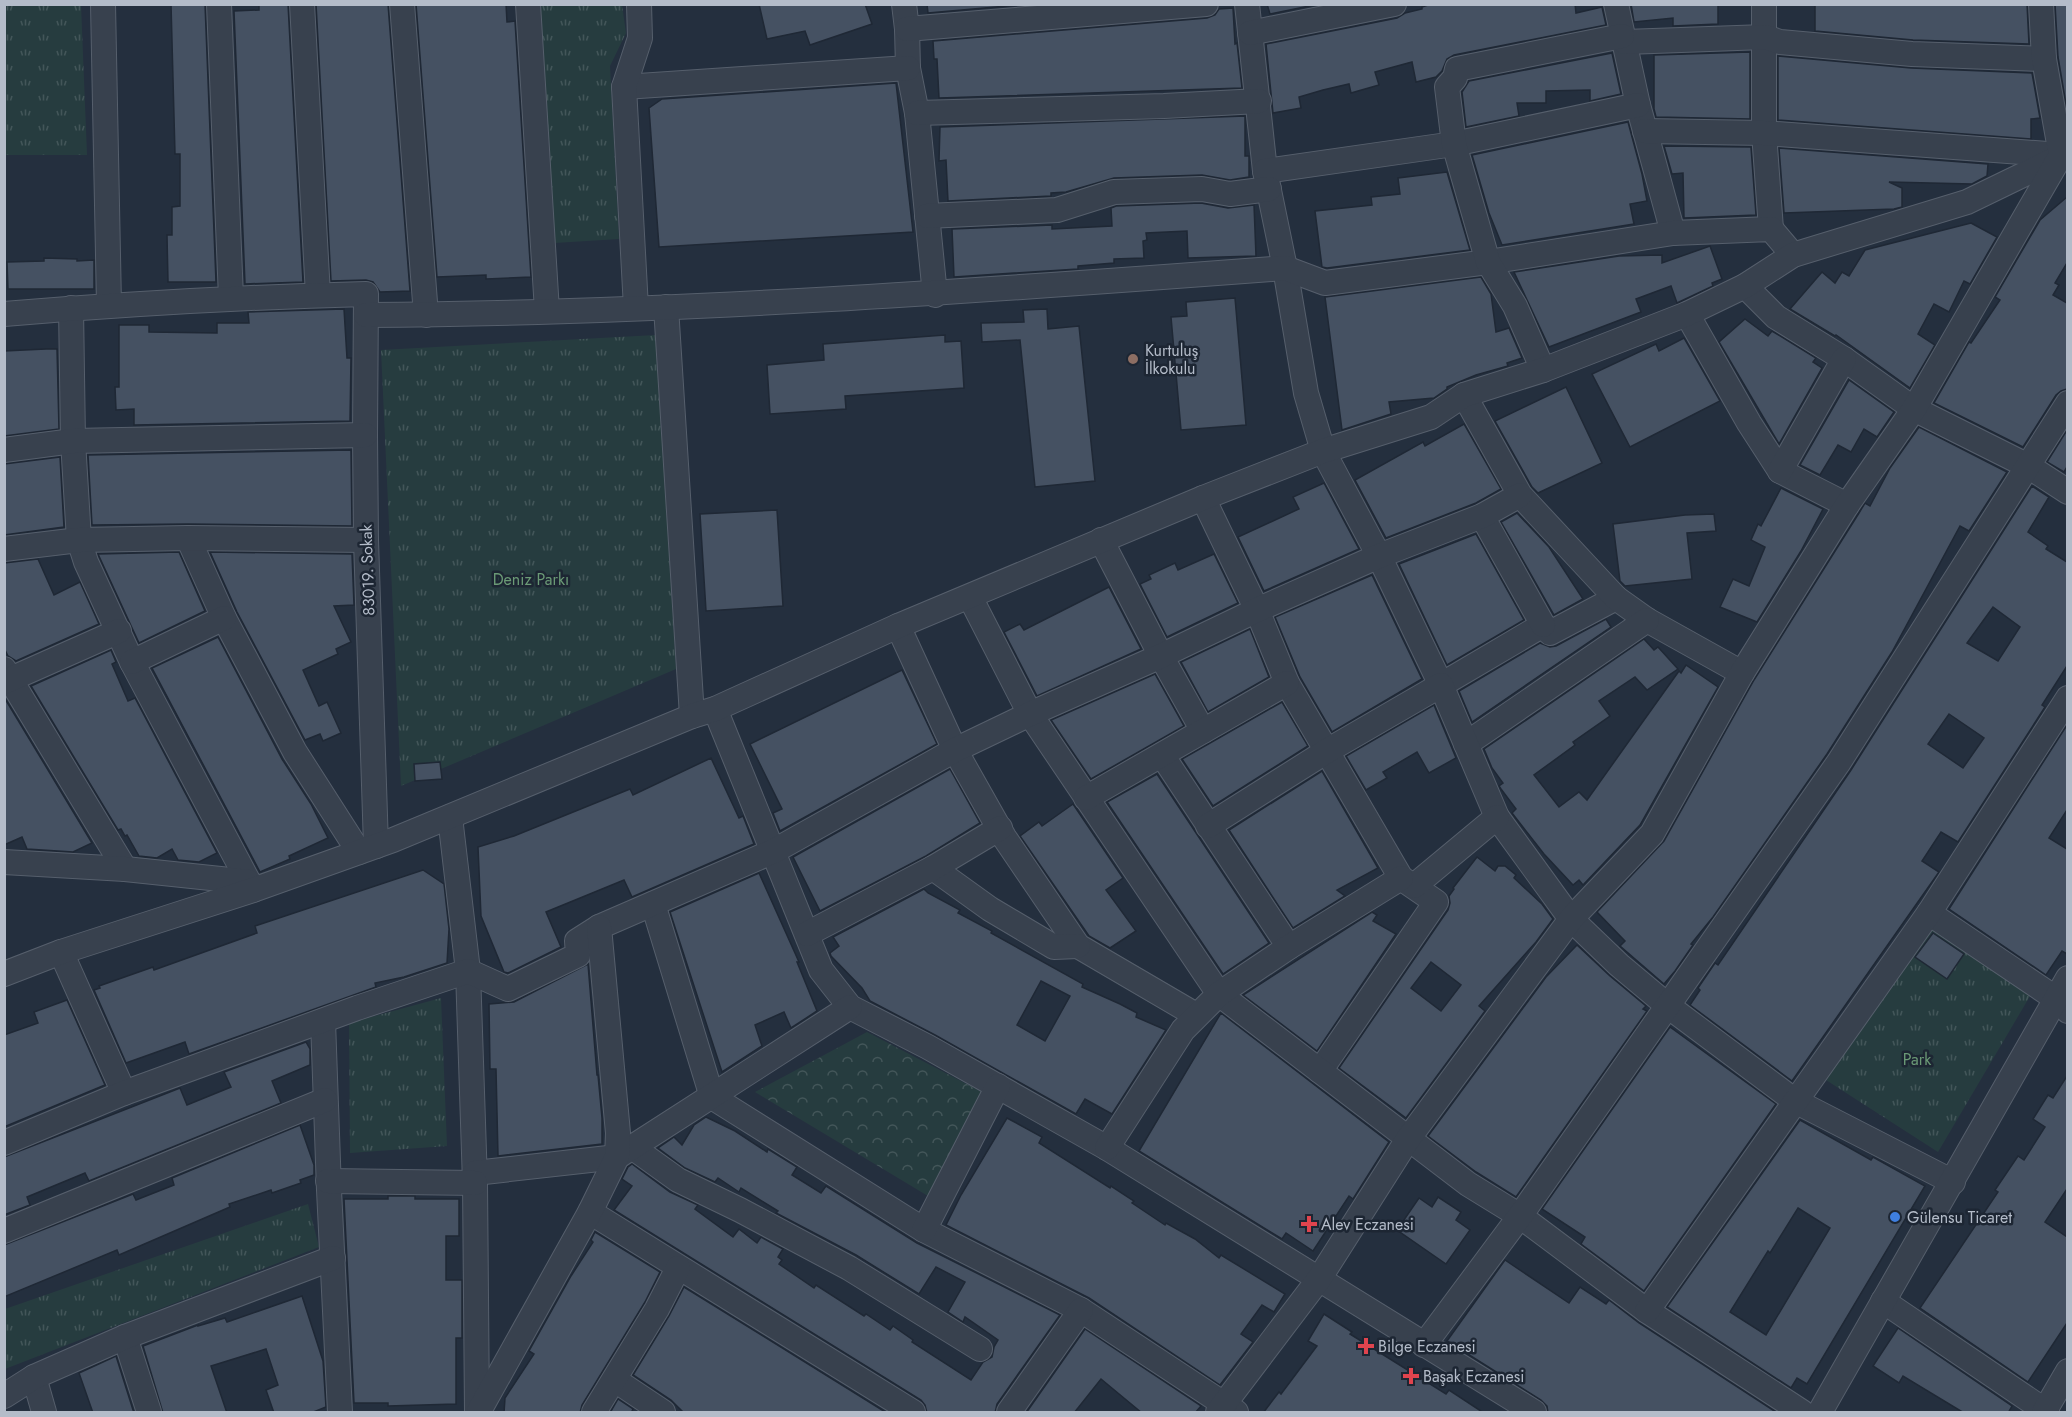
<svg xmlns="http://www.w3.org/2000/svg" width="2072" height="1417" font-family="Jost,sans-serif">
<style>
.grass{fill:url(#grass-tufts)}
.forest{fill:url(#forest-crowns)}
.building{fill:#455162;stroke:#1f2835;stroke-width:1.5;fill-rule:evenodd}
.lines{fill:none;stroke-linecap:round;stroke-linejoin:round}
.minor-casing{stroke:#565f6c;stroke-width:26}
.minor{stroke:#38414e;stroke-width:24}
.education-dot{fill:#8d6e63;stroke:#1d2633;stroke-width:2}
.shop-dot{fill:#3f7fe0;stroke:#1d2633;stroke-width:2}
.health-dot{fill:#e0444e;stroke:#1d2633;stroke-width:2}
.labels{text-anchor:middle;stroke-width:5;stroke-linejoin:round;paint-order:stroke}
.poi-label{font-size:16px;fill:#b4bcc9;stroke:#1d2633;text-anchor:start}
.street-label{font-size:16px;fill:#b4bcc9;stroke:#1d2633}
.park-label{font-size:16px;fill:#6b9a76;stroke:#1d2633}
</style>
<defs>
<pattern id="grass-tufts" width="24" height="20" patternUnits="userSpaceOnUse" patternTransform="scale(1.5)"><rect width="24" height="20" fill="#263c3f"/><path d="M3 7l-1-3M5 7V3M7 7l1-3M15 17l-1-3M17 17v-4M19 17l1-3" fill="none" stroke="#435659"/></pattern>
<pattern id="forest-crowns" width="20" height="18" patternUnits="userSpaceOnUse" patternTransform="scale(1.5)"><rect width="20" height="18" fill="#263c3f"/><path d="M2 6a3 3 0 1 1 6 0M12 15a3 3 0 1 1 6 0" fill="none" stroke="#435659"/></pattern>
</defs>
<rect width="100%" height="100%" fill="#242f3e"/>
<!-- grass -->
<g class="grass">
<path d="M5,4L81,5L87,155H5Z"/>
<path d="M535,5H622L626,33L610,66L619,239L554,243Z"/>
<path d="M656,335L676,669L401,786L381,350Z"/>
<path d="M1927,919L2033,991L1938,1152L1826,1080Z"/>
<path d="M441,998L447,1146L350,1153L349,1023Z"/>
<path d="M308,1204L319,1247L5,1369V1309Z"/>
</g>
<!-- forest -->
<path class="forest" d="M867,1032L982,1092L928,1196L755,1092Z"/>
<!-- building -->
<g class="building">
<path d="M171,4H205L216,282H168L167,235H172V207L180,206V154H175Z"/>
<path d="M259,4H288L303,282L245,284L234,11L259,10Z"/>
<path d="M316,4H388L410,291L380,292L373,282L366,280L331,281Z"/>
<path d="M416,4H506L507,22L515,21L531,277L486,279V275L437,277Z"/>
<path d="M759,4H865L872,24L810,45L805,31L767,39Z"/>
<path d="M927,4H1029L928,13Z"/>
<path d="M1267,4H1319L1270,14Z"/>
<path d="M1431,4H1575L1576,13L1602,7L1606,25L1454,55L1447,59L1442,71L1436,77L1416,82L1412,62L1375,72L1379,85L1351,93L1349,84L1323,90L1299,97L1301,108L1273,113L1266,44L1397,18L1405,13L1422,9V7Z"/>
<path d="M1631,4H1718V24L1673,26V18L1634,22Z"/>
<path d="M1815,4H2027L2029,44L1913,40L1815,31Z"/>
<path d="M2055,4H2067V110L2058,57Z"/>
<path d="M1233,8L1235,44L1237,43L1242,88L939,98L937,59H934L933,41L1207,18L1215,15L1219,9Z"/>
<path d="M1750,52V119L1656,117L1654,109V55Z"/>
<path d="M1612,53L1621,94L1590,101V90L1546,91V103H1517L1519,116L1466,127L1462,92L1469,81Z"/>
<path d="M1778,56L1911,68L2032,73L2040,118L2031,119V139L1778,120Z"/>
<path d="M896,83L913,232L659,247L649,108L662,99Z"/>
<path d="M1245,116V156H1249V177L1230,180L1202,175L1114,178L1066,192L1051,193V196L948,201L946,160L939,161L940,127Z"/>
<path d="M1628,122L1642,174L1647,201L1630,204L1634,224L1502,245L1489,213L1472,155Z"/>
<path d="M1664,146L1751,147L1756,215L1684,218L1683,173L1672,174Z"/>
<path d="M1779,148L1988,164L1987,176L1972,184L1889,182L1902,188V207L1894,209L1784,213Z"/>
<path d="M1447,172L1470,250L1327,268L1322,267L1315,211L1372,205L1371,197L1400,194L1398,178Z"/>
<path d="M2067,197V263L2055,283L2059,285L2053,295L2067,303V389L2061,391L2056,395L2023,447L1934,403L1969,342L1971,343L2000,300L1995,297L2040,220Z"/>
<path d="M1201,203L1228,208L1254,205L1256,256L1188,258L1187,231L1146,233L1147,240L1143,241L1144,258L1114,259V263L1078,266V269L954,277L952,229L1052,225V229L1112,226L1111,208L1116,206Z"/>
<path d="M1971,223L1997,237L1970,284L1964,281L1949,312L1934,304L1918,334L1935,345L1910,388L1836,335L1835,336L1790,309L1822,272L1835,283L1842,272L1849,276L1865,250Z"/>
<path d="M1710,246L1722,279L1712,283L1713,286L1677,303L1671,286L1636,299L1641,312L1549,347L1514,272L1619,256L1662,255V263Z"/>
<path d="M44,258L77,259V261L94,260V289H8L7,262L44,261Z"/>
<path d="M1481,277L1491,294L1496,332L1509,328L1522,358L1507,363L1508,366L1476,375L1447,387V389L1434,398L1389,402L1391,414L1342,430L1325,297Z"/>
<path d="M1235,298L1246,425L1181,430L1171,317L1187,316L1186,302Z"/>
<path d="M344,309L347,358H351L350,421L134,425V409L116,410L115,387H119V325H149V332L217,333V323H249L248,312Z"/>
<path d="M1047,309L1048,329L1079,326L1095,481L1035,487L1020,340L982,342L981,323L1024,322L1023,310Z"/>
<path d="M1745,319L1768,336L1772,331L1816,358L1813,362L1822,368L1779,444L1719,342Z"/>
<path d="M945,335V342L961,341L964,388L845,396L846,409L770,414L767,365L824,360L823,344Z"/>
<path d="M1684,338L1720,401L1630,447L1592,374L1656,344L1659,351Z"/>
<path d="M46,349H57L59,429L4,436V351Z"/>
<path d="M1849,380L1894,412L1877,437L1864,429L1851,452L1838,445L1820,475L1800,465Z"/>
<path d="M1566,387L1602,463L1538,493L1532,487L1495,421Z"/>
<path d="M1464,424L1501,489L1476,503L1386,538L1355,480L1423,442L1425,446Z"/>
<path d="M1919,427L2007,472L1969,531L1960,526L1892,652L1827,754L1713,917L1691,944L1693,945L1675,971L1664,984L1620,946L1625,941L1597,912L1664,841L1754,680L1859,513L1865,503L1870,506L1890,468Z"/>
<path d="M2067,430V467L2064,472L2047,462Z"/>
<path d="M351,450L352,526L188,524L92,525L88,455Z"/>
<path d="M60,457L64,527L4,535V464Z"/>
<path d="M1324,483L1359,549L1264,591L1238,537L1299,509L1293,497Z"/>
<path d="M2032,486L2049,497L2028,532L2048,546L2046,549L2067,562V666L2042,705L2045,707L1958,842L1941,832L1922,861L1939,872L1792,1081L1690,1005L1700,990L1698,988L1715,963L1718,965L1851,770ZM1993,607L2020,627L1998,661L1967,643ZM1949,714L1984,738L1963,768L1928,744Z"/>
<path d="M1781,488L1823,509L1801,551L1757,622L1720,607L1733,579L1749,586L1765,547L1751,540L1758,524L1761,526Z"/>
<path d="M777,510L783,606L706,611L700,514Z"/>
<path d="M1517,513L1549,547L1583,599L1554,615L1501,522Z"/>
<path d="M1714,514L1716,531L1687,533L1692,579L1625,586L1620,581L1613,524L1685,515Z"/>
<path d="M1476,534L1524,620L1447,665L1399,564Z"/>
<path d="M179,552L205,611L139,643L98,554Z"/>
<path d="M210,552L352,554L354,605L334,606L351,642L336,649L338,654L303,670L319,706L327,702L341,733L323,741L320,734L305,740L237,612Z"/>
<path d="M1214,554L1238,603L1167,637L1140,584L1151,579L1149,575L1175,563L1178,570Z"/>
<path d="M38,559L54,595L80,582L99,624L16,661L8,656L4,648V563Z"/>
<path d="M1372,575L1422,679L1332,732L1300,677L1275,617Z"/>
<path d="M1109,587L1141,649L1037,696L1004,632L1020,624L1024,630Z"/>
<path d="M1606,619L1611,627L1472,722L1459,691L1540,643L1550,647L1556,646Z"/>
<path d="M1250,629L1269,677L1208,712L1181,662Z"/>
<path d="M218,637L282,759L311,804L328,838L289,856L290,859L260,872L152,668Z"/>
<path d="M1644,639L1654,650L1658,647L1678,669L1647,690L1635,677L1599,701L1610,716L1573,742L1575,745L1534,775L1559,807L1579,792L1587,800L1679,671L1681,673L1686,665L1718,687L1640,825L1583,885L1579,880L1573,885L1544,854L1512,813L1516,809L1501,789L1499,786L1503,783L1492,768L1484,749Z"/>
<path d="M111,650L116,662L112,664L128,701L135,698L217,853L199,862L178,860L172,849L157,858L139,856L127,835L125,836L121,829L118,830L31,686Z"/>
<path d="M902,670L937,744L780,831L773,813L782,809L750,744Z"/>
<path d="M1155,674L1184,726L1091,779L1051,720Z"/>
<path d="M4,697L92,843L73,852L27,849L22,837L4,845Z"/>
<path d="M1282,702L1308,746L1213,806L1182,759Z"/>
<path d="M1434,705L1456,758L1429,773L1417,752L1383,772L1387,778L1366,790L1346,756Z"/>
<path d="M2067,725V810L2049,838L2067,849V954L2062,951L2046,975L1949,909Z"/>
<path d="M711,758L739,818L743,816L754,844L632,897L624,880L546,912L561,947L508,973L504,972L481,916L478,847L514,836L630,789L633,795Z"/>
<path d="M440,762L442,779L415,781L414,764Z"/>
<path d="M950,769L980,823L926,856L820,911L793,857Z"/>
<path d="M1322,771L1378,868L1337,890L1345,896L1293,928L1229,830Z"/>
<path d="M1157,774L1269,943L1223,974L1107,802Z"/>
<path d="M1073,804L1123,878L1106,890L1136,931L1110,948L1089,936L1020,836L1039,822L1042,826Z"/>
<path d="M1477,857L1495,871L1498,866H1505L1516,875L1514,878L1542,904L1553,919L1536,942L1479,1006L1485,1011L1406,1118L1339,1068L1448,910L1450,903L1449,896L1454,889L1453,888ZM1431,962L1461,985L1441,1011L1411,988Z"/>
<path d="M423,870L444,884L449,929L447,963L404,977L375,983L376,987L189,1054L185,1042L126,1063L94,990L100,988L99,986L153,967L154,970L257,933L255,926Z"/>
<path d="M759,873L799,962H797L817,1011L791,1028L784,1012L755,1025L762,1046L722,1072L670,912Z"/>
<path d="M924,889L928,893L960,910L958,913L992,931L991,933L1083,984L1082,987L1120,1004L1137,1013L1136,1017L1166,1030L1112,1114L1085,1099L1076,1114L935,1035L870,1001L862,988L831,956L830,953L839,946L833,937ZM1041,981L1070,996L1045,1041L1017,1025Z"/>
<path d="M1372,912L1377,915L1373,921L1396,934L1317,1051L1243,995Z"/>
<path d="M1933,933L1964,954L1947,979L1915,957Z"/>
<path d="M1577,945L1610,976L1646,1006L1643,1009L1647,1011L1516,1197L1476,1172L1428,1136L1546,977Z"/>
<path d="M588,964L597,1075H598L602,1118V1144L498,1156L496,1069H490L489,1004L514,1002Z"/>
<path d="M67,1000L105,1085L4,1127V1035L38,1023L34,1012Z"/>
<path d="M1221,1013L1389,1142L1353,1199L1349,1196L1313,1251L1286,1233L1282,1239L1139,1151Z"/>
<path d="M1670,1027L1776,1104L1644,1291L1581,1244L1585,1237L1542,1209Z"/>
<path d="M306,1042L310,1049V1065L272,1081L281,1103L89,1181L85,1173L27,1197L30,1205L4,1215V1157L180,1088L187,1105L231,1087L224,1072Z"/>
<path d="M2067,1076V1189L2045,1222L2067,1237V1323L2028,1382L1920,1308L1998,1192L1995,1190L2018,1156L2024,1160L2045,1127L2033,1119L2048,1095L2053,1098Z"/>
<path d="M706,1117L735,1131L767,1152L768,1149L797,1167L792,1175L821,1193L826,1186L917,1243L1060,1315L997,1404L995,1413H927L925,1405L921,1400L614,1210L632,1186L622,1179L628,1167L632,1164L670,1192L698,1205L695,1209L733,1237L739,1229L757,1243L761,1237L783,1249L778,1257L782,1260L779,1264L814,1288L816,1285L864,1316L866,1314L890,1330L893,1326L913,1340L912,1342L971,1380L983,1362L992,1357L994,1347L998,1340L965,1317L963,1322L948,1312L965,1282L936,1267L919,1294L856,1255L776,1213L778,1211L741,1188L739,1192L718,1178L715,1182L685,1168L658,1148L674,1137L682,1145L694,1125Z"/>
<path d="M1007,1118L1042,1137L1039,1143L1110,1188L1111,1186L1134,1201L1132,1203L1165,1225L1166,1223L1195,1239L1219,1258L1221,1255L1285,1294L1274,1312L1262,1305L1241,1334L1253,1342L1220,1385L1089,1298L946,1225L961,1195Z"/>
<path d="M1800,1120L1871,1160L1873,1157L1925,1186L1807,1384L1797,1378L1791,1388L1667,1307ZM1798,1208L1830,1228L1766,1335L1730,1312L1768,1251L1770,1253Z"/>
<path d="M300,1125L314,1165V1175L300,1180L301,1183L272,1193L271,1190L229,1204L230,1207L119,1255L117,1250L4,1297V1245L133,1194L136,1200L174,1185L172,1178Z"/>
<path d="M388,1196H415V1199H459V1236H446V1280H462V1338H456V1404L388,1406V1403H354L344,1199H388Z"/>
<path d="M1438,1197L1461,1212L1456,1220L1470,1230L1446,1264L1397,1230L1419,1198L1432,1207Z"/>
<path d="M595,1232L660,1272L645,1302L582,1405L580,1413H504L505,1398L534,1354L529,1351L571,1276L593,1242L591,1240Z"/>
<path d="M1505,1260L1569,1303L1580,1287L1606,1304L1609,1300L1639,1323L1776,1412L1548,1413L1547,1406L1541,1400L1447,1341Z"/>
<path d="M684,1287L887,1413H684L671,1400L633,1375L669,1316Z"/>
<path d="M302,1296L323,1361L326,1407L311,1413H274L266,1390L278,1385L266,1349L211,1366L227,1413H163L143,1346L198,1325V1326L225,1318L227,1322Z"/>
<path d="M1324,1314L1352,1332L1350,1334L1446,1394L1449,1390L1484,1413H1263L1279,1392L1281,1394L1317,1346L1308,1341Z"/>
<path d="M1898,1328L2012,1406L2008,1413H1964L1903,1376L1899,1383L1873,1366Z"/>
<path d="M1085,1329L1201,1406L1195,1413H1142L1101,1379L1074,1413H1026Z"/>
<path d="M116,1356L134,1413H93L79,1373Z"/>
<path d="M618,1399L633,1409L631,1413H610Z"/>
</g>
<g class="lines">
<!-- minor casing -->
<g class="minor-casing">
<g id="minor">
<path d="M103,4L109,305"/>
<path d="M219,4L231,298"/>
<path d="M302,4L318,295"/>
<path d="M402,4L426,315"/>
<path d="M528,4L547,311"/>
<path d="M904,4L907,29L908,68L917,113L935,295"/>
<path d="M1247,4L1265,171L1285,268L1306,393L1323,451L1379,556L1441,685L1543,625L1550,633L1616,598"/>
<path d="M1616,4L1638,105L1673,233"/>
<path d="M1764,4V133L1771,229"/>
<path d="M907,29L1206,4"/>
<path d="M1250,33L1394,4"/>
<path d="M1625,42L1765,37L1780,42L1912,54L2044,59"/>
<path d="M624,87L908,68"/>
<path d="M917,113L1164,106L1259,101"/>
<path d="M1645,131L1764,133L2061,155"/>
<path d="M1265,171L1454,144L1638,105"/>
<path d="M927,216L1057,210L1114,192L1202,189L1230,194L1269,189"/>
<path d="M1745,286L1776,317L1844,359L1914,409L2028,466L2068,492"/>
<path d="M666,307L692,716"/>
<path d="M71,308L73,441L79,540L86,562L132,662L253,890"/>
<path d="M636,308L624,87L640,38L639,4"/>
<path d="M4,314C125,304 245,297 366,294L365,435L366,540L376,846"/>
<path d="M1687,314L1749,423L1780,471L1847,505"/>
<path d="M366,315C673,313 979,291 1285,268L1325,283L1488,262L1673,233L1771,229L1793,255"/>
<path d="M1543,370L1515,306L1488,262L1454,144L1447,87L1455,78L1457,69L1622,36"/>
<path d="M1464,395L1520,495L1616,598L1647,620L1742,673"/>
<path d="M4,450L73,441L365,435"/>
<path d="M1780,471L1844,359"/>
<path d="M1203,498L1257,610L1287,683L1401,878L1436,902L1320,1071"/>
<path d="M1482,516L1543,625"/>
<path d="M188,538L224,618L295,752L359,852"/>
<path d="M1101,540L1161,656L1203,731"/>
<path d="M4,549L79,540L188,538L366,540"/>
<path d="M970,597L1030,714L1219,994L1468,1184L1520,1216L1647,1311L1802,1412"/>
<path d="M898,626L955,750L1004,837L1078,946L1196,1015"/>
<path d="M132,662L224,618"/>
<path d="M4,669L125,869"/>
<path d="M4,682L119,631"/>
<path d="M715,709L821,970L850,1007L928,1047L1107,1148L1534,1412"/>
<path d="M1466,744L1647,620"/>
<path d="M1162,755L1289,947"/>
<path d="M1086,798L1287,683"/>
<path d="M450,817L468,971L475,1183L477,1412"/>
<path d="M1208,826L1327,751L1441,685L1497,817L1571,919L1619,965L1668,1006L1795,1101L1953,1182"/>
<path d="M4,862L125,869L249,882"/>
<path d="M933,868L990,909L1054,947L1078,946"/>
<path d="M1414,886L1497,817"/>
<path d="M653,904L712,1097L924,1230L1081,1310L1236,1412"/>
<path d="M1929,913L2055,998L2068,1011"/>
<path d="M807,934L933,868L1000,828"/>
<path d="M61,952L124,1093"/>
<path d="M4,974L61,952L253,890L393,840L692,716L715,709L898,626L1203,498L1323,451L1431,417L1464,395L1543,370L1687,314L1745,286L1793,255L1967,202L2068,153"/>
<path d="M323,1021L329,1190L340,1412"/>
<path d="M4,1143L124,1093L357,1008L468,971L508,989L578,955L577,941L599,927L774,851L955,750L1030,714L1161,656L1257,610L1379,556L1482,516L1520,495"/>
<path d="M632,1147L678,1180L740,1210L849,1268L980,1349"/>
<path d="M1107,1148L1183,1030L1219,994L1289,947L1401,878"/>
<path d="M475,1173L617,1157L850,1007"/>
<path d="M328,1181L475,1183"/>
<path d="M590,1212L913,1412"/>
<path d="M924,1230L998,1086"/>
<path d="M4,1231L325,1100"/>
<path d="M1883,1301L2047,1412"/>
<path d="M1647,1311L1929,913L2068,698"/>
<path d="M125,1337L149,1412"/>
<path d="M1424,1345L1520,1216L1839,762L2068,403"/>
<path d="M34,1377L44,1412"/>
<path d="M615,1380L663,1412"/>
<path d="M4,1396L34,1377L125,1337L333,1258"/>
<path d="M479,1411L590,1212L617,1157L618,1133L599,927"/>
<path d="M594,1412L657,1309L678,1268"/>
<path d="M1009,1412L1081,1310"/>
<path d="M1218,1412L1319,1279L1408,1139L1571,919L1652,834L1742,673L1847,505L1914,409L2061,155L2044,59L2041,4"/>
<path d="M1820,1412L2068,978"/>
<path d="M2044,1412L2068,1371"/>
</g>
</g>
<!-- minor -->
<use href="#minor" class="minor"/>
</g>
<!-- markers -->
<circle class="education-dot" cx="1133" cy="359" r="6"/>
<circle class="shop-dot" cx="1895" cy="1217" r="6"/>
<g class="health-dot">
<path d="M1306 1215h6v6h6v6h-6v6h-6v-6h-6v-6h6z"/>
<path d="M1363 1337h6v6h6v6h-6v6h-6v-6h-6v-6h6z"/>
<path d="M1408 1367h6v6h6v6h-6v6h-6v-6h-6v-6h6z"/>
</g>
<g class="labels">
<!-- poi labels -->
<g class="poi-label">
<text x="1145" y="356">Kurtuluş<tspan x="1145" dy="18">İlkokulu</tspan></text>
<text x="1907" y="1223">Gülensu Ticaret</text>
<text x="1321" y="1230">Alev Eczanesi</text>
<text x="1378" y="1352">Bilge Eczanesi</text>
<text x="1423" y="1382">Başak Eczanesi</text>
</g>
<!-- street labels -->
<g class="street-label">
<text transform="translate(367 570) rotate(-92)" y="6">83019. Sokak</text>
</g>
<!-- park labels -->
<g class="park-label">
<text x="531" y="585">Deniz Parkı</text>
<text x="1917" y="1065">Park</text>
</g>
</g>
<!-- border -->
<rect width="2072" height="1417" fill="none" stroke="#b4bcc9" stroke-width="12"/>
</svg>
